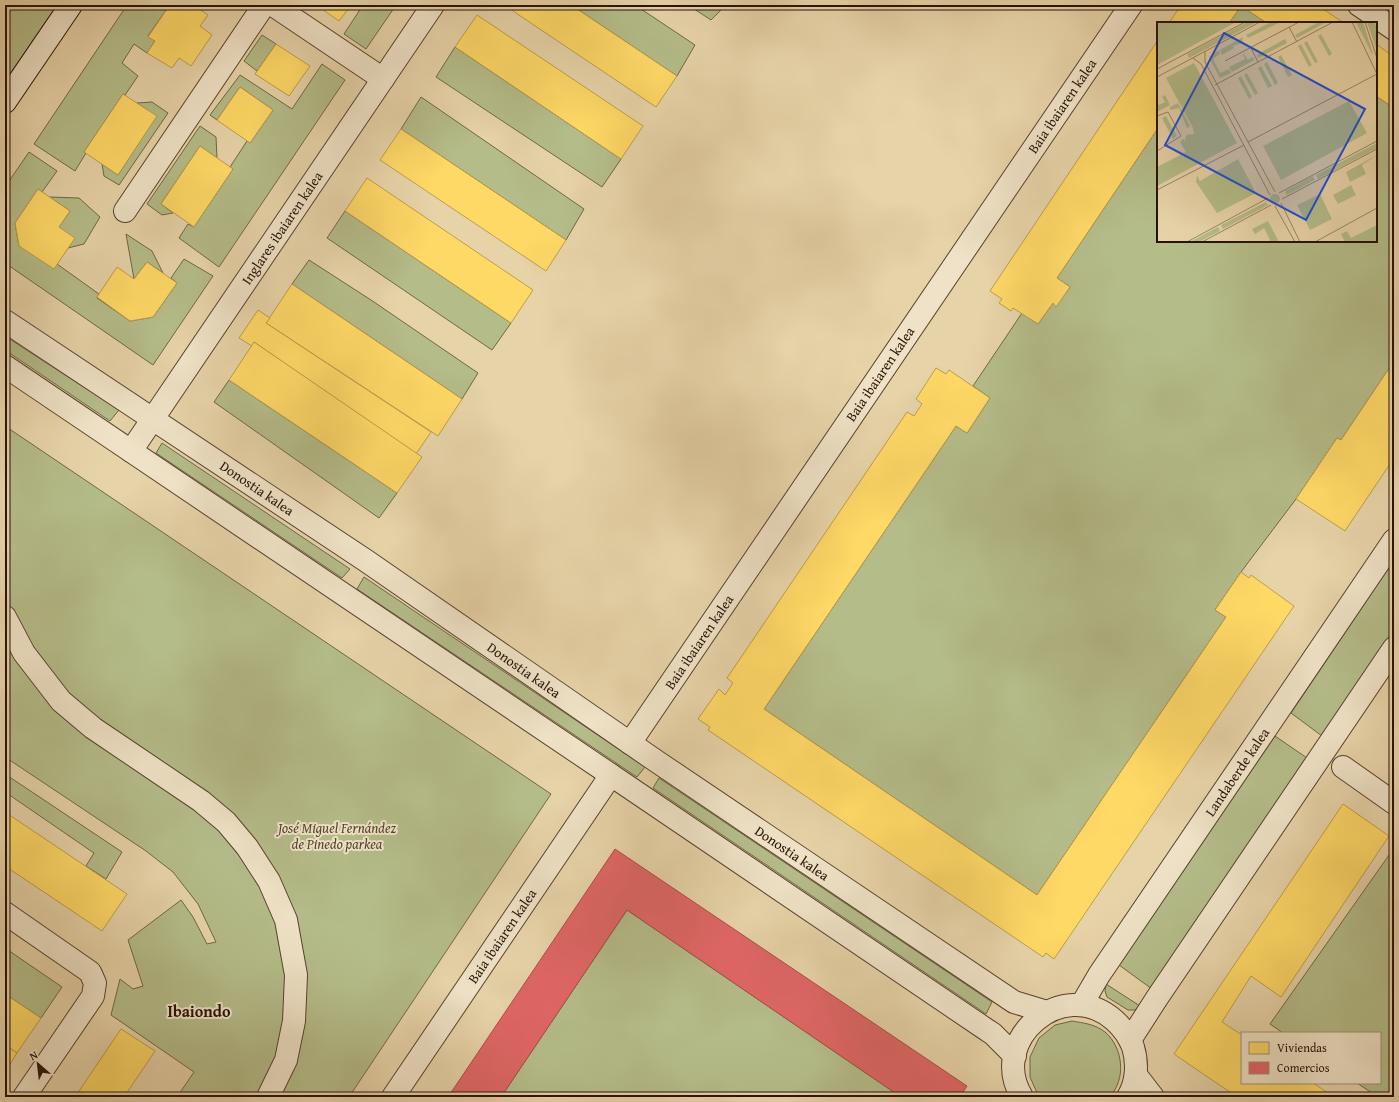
<svg xmlns="http://www.w3.org/2000/svg" width="1399" height="1102" font-family="'Gentium Book Plus',serif">
<style>
.green{fill:#b4bc89;stroke:#6e6748}
.homes{fill:#ffd966;stroke:#be9d4a}
.shops{fill:#e06666;stroke:#a94d4a}
.lines{fill:none;stroke-linecap:round;stroke-linejoin:round}
.pedestrian-casing{stroke:#58422f;stroke-width:24}
.minor-casing{stroke:#58422f;stroke-width:24}
.secondary-casing{stroke:#281207;stroke-width:24}
.pedestrian{stroke:#efe2c6;stroke-width:22}
.minor{stroke:#efe2c6;stroke-width:22}
.secondary{stroke:#efe2c6;stroke-width:22}
.labels{text-anchor:middle;stroke-width:4;stroke-linejoin:round;paint-order:stroke}
.street-label{font-size:14px;fill:#281207;stroke:#efe2c6}
.park-label{font-size:14px;font-style:italic;fill:#52452e;stroke:#efe2c6}
.quarter-label{font-size:16px;font-weight:bold;fill:#281207;stroke:#efe2c6}
.inset-road{fill:none;stroke:#9b8668;stroke-width:1}
.view{fill:#1d4ed8;fill-opacity:0.15;stroke:#1d4ed8;stroke-width:2}
.inset-edge{fill:none;stroke:#281207;stroke-width:2}
</style>
<rect width="100%" height="100%" fill="#e7d3a8"/>
<filter id="stains"><feTurbulence type="fractalNoise" baseFrequency=".005" numOctaves="4"/><feColorMatrix values="0 0 0 0 .2 0 0 0 0 .09 0 0 0 0 .02 0 0 0 .5 -.17"/></filter>
<radialGradient id="worn" r=".72"><stop offset=".6" stop-color="#630" stop-opacity="0"/><stop offset="1" stop-color="#630" stop-opacity=".3"/></radialGradient>
<!-- green -->
<g class="green">
<path d="M10,5H57L5,81V13Z"/>
<path d="M127,5H179L176,9L169,6L148,36L155,41L147,53L134,44L122,63L138,76L125,95L123,94L84,152L86,153L75,171L34,144Z"/>
<path d="M363,5H396L366,49L344,34Z"/>
<path d="M571,5H635L695,45L677,76Z"/>
<path d="M688,5H726L711,20Z"/>
<path d="M1241,6L1267,23H1229Z"/>
<path d="M262,35L276,44L257,71L244,61Z"/>
<path d="M455,47L621,159L602,187L436,77Z"/>
<path d="M322,64L345,80L219,267L179,238L188,224L194,227L233,169L230,167L247,141L250,143L273,110L240,87L217,120L210,115L240,75L292,109Z"/>
<path d="M1376,96L1394,108V361L1341,440L1337,438L1296,499L1241,572L1215,610L1226,617L1037,895L764,709L956,426L967,433L990,398L973,386L1022,313L1038,324L1053,303L1056,306L1070,287L1057,278L1158,128V241H1376Z"/>
<path d="M421,97L584,209L566,240L401,129Z"/>
<path d="M152,102L168,113L119,185L104,176L102,164L118,175L156,116L137,103Z"/>
<path d="M200,126L216,137L217,158L200,146L161,204L173,213L162,215L147,204Z"/>
<path d="M29,152L57,171L42,192L38,189L15,223L19,246L57,264L99,294L97,298L130,321L153,317L177,283L171,278L184,259L213,276L153,365L5,263V187Z"/>
<path d="M49,197L79,198L100,217L84,244L68,248L59,227L70,211Z"/>
<path d="M345,211L511,323L492,350L327,238Z"/>
<path d="M126,234L152,251L163,273L147,262L134,279Z"/>
<path d="M309,260L371,300L478,373L462,399L292,284Z"/>
<path d="M5,336L119,410L110,421L5,350Z"/>
<path d="M229,380L397,493L379,518L214,402Z"/>
<path d="M5,426L551,794L349,1097H177L194,1072L111,1015L120,979L133,989L143,986L128,940L181,900L193,917L207,944L216,942L198,904L173,872L146,851L5,757Z"/>
<path d="M162,443L350,569L342,578L156,453Z"/>
<path d="M1394,560V629L1322,736L1291,713Z"/>
<path d="M364,577L645,767L637,777L357,589Z"/>
<path d="M1275,736L1307,758L1152,989L1119,965Z"/>
<path d="M5,774L122,852L106,879L86,866L94,853L5,792Z"/>
<path d="M659,778L992,1002L986,1014L653,788Z"/>
<path d="M1394,848V1097H1378L1357,1083H1380V1033H1283L1270,1024Z"/>
<path d="M627,910L901,1097H501Z"/>
<path d="M5,948L62,987L41,1018L5,994Z"/>
<path d="M1106,984L1140,1006L1135,1010H1128L1107,997L1105,991Z"/>
<path d="M1072,1021C1083,1023 1095,1024 1105,1032C1123,1047 1127,1080 1109,1097H1040L1038,1095L1030,1077V1057L1039,1038L1055,1025Z"/>
</g>
<!-- homes -->
<g class="homes">
<path d="M179,5H193L208,15L200,26L212,35L191,66L179,58L172,68L147,53L155,41L148,37L169,6L176,9Z"/>
<path d="M316,5H351L339,21Z"/>
<path d="M504,5H571L677,76L656,107Z"/>
<path d="M1181,5H1317L1344,23H1267L1241,6L1229,23H1169Z"/>
<path d="M477,15L643,126L621,159L455,47Z"/>
<path d="M1158,40V128L1057,278L1070,287L1056,307L1053,303L1038,324L1013,308L1011,311L999,303L1002,299L990,291Z"/>
<path d="M276,44L310,66L289,96L255,74Z"/>
<path d="M1376,44L1394,57V108L1376,96Z"/>
<path d="M240,87L273,110L250,143L217,120Z"/>
<path d="M123,94L157,116L118,175L84,152Z"/>
<path d="M401,129L566,240L546,271L380,160Z"/>
<path d="M200,146L233,169L194,227L161,204Z"/>
<path d="M367,178L533,290L511,323L345,211Z"/>
<path d="M38,189L70,211L59,227L75,238L54,269L19,246L15,223Z"/>
<path d="M147,262L177,283L153,317L130,321L97,297L117,267L134,279Z"/>
<path d="M292,284L462,399L438,436L266,323Z"/>
<path d="M258,310L270,318L266,323L431,432L416,454L254,342L252,346L239,338Z"/>
<path d="M254,342L422,457L397,493L229,380Z"/>
<path d="M1394,361V458L1345,531L1296,499L1337,438L1341,440Z"/>
<path d="M936,368L946,374L949,370L990,398L967,433L956,426L764,709L1037,895L1226,617L1215,610L1241,572L1249,578L1251,575L1294,606L1054,959L1046,953L1043,957L708,730L710,727L698,719L719,689L725,695L733,683L727,678L907,412L914,416L922,404L916,399Z"/>
<path d="M1343,804L1389,836L1281,997L1251,976L1222,1022L1242,1035V1083H1313L1334,1097H1237L1174,1054Z"/>
<path d="M5,812L127,894L102,931L5,866Z"/>
<path d="M5,994L41,1018L17,1053L5,1045Z"/>
<path d="M121,1029L155,1051L124,1097H75Z"/>
<path d="M5,1045L17,1053L7,1069L5,1067Z"/>
</g>
<!-- shops -->
<path class="shops" d="M615,849L967,1086L960,1097H901L627,910L501,1097H448Z"/>
<g class="lines">
<!-- pedestrian casing -->
<g class="pedestrian-casing">
<g id="pedestrian">
<path d="M1359,5L1394,29"/>
<path d="M5,617L24,653L61,701L93,728L201,801L226,822L247,847L269,881L286,920L296,975L294,1021L286,1060L268,1097"/>
<path d="M1343,767L1394,803"/>
</g>
</g>
<!-- minor casing -->
<g class="minor-casing">
<g id="minor">
<path d="M273,5L383,79"/>
<path d="M125,211L264,5"/>
<path d="M5,321L365,560L659,763L1014,1002L1047,1012"/>
<path d="M5,366L611,775L984,1028L993,1034L1015,1056"/>
<path d="M131,451L433,5"/>
<path d="M630,743L1131,5"/>
<path d="M5,913L90,972L95,983L93,996L24,1097"/>
<path d="M1082,1004L1099,975L1394,540"/>
<path d="M1130,1040L1157,998L1394,648"/>
<path d="M1136,1075L1153,1097"/>
<path d="M393,1097L611,775"/>
<path d="M1022,1097C987,1040 1063,975 1114,1020C1123,1028 1129,1036 1133,1047C1138,1063 1137,1082 1128,1097"/>
</g>
</g>
<!-- secondary casing -->
<g class="secondary-casing">
<path id="secondary" d="M5,102L71,5"/>
</g>
<!-- pedestrian -->
<use href="#pedestrian" class="pedestrian"/>
<!-- minor -->
<use href="#minor" class="minor"/>
<!-- secondary -->
<use href="#secondary" class="secondary"/>
</g>
<g class="labels">
<!-- street labels -->
<g class="street-label">
<text transform="translate(1062 106) rotate(-56)" y="5">Baia ibaiaren kalea</text>
<text transform="translate(282 228) rotate(-56)" y="5">Inglares ibaiaren kalea</text>
<text transform="translate(880 374) rotate(-56)" y="5">Baia ibaiaren kalea</text>
<text transform="translate(257 488) rotate(34)" y="5">Donostia kalea</text>
<text transform="translate(699 642) rotate(-56)" y="5">Baia ibaiaren kalea</text>
<text transform="translate(524 670) rotate(35)" y="5">Donostia kalea</text>
<text transform="translate(1237 772) rotate(-56)" y="5">Landaberde kalea</text>
<text transform="translate(792 853) rotate(34)" y="5">Donostia kalea</text>
<text transform="translate(502 936) rotate(-56)" y="5">Baia ibaiaren kalea</text>
</g>
<!-- park labels -->
<g class="park-label">
<text x="337" y="833">José Miguel Fernández<tspan x="337" dy="16">de Pinedo parkea</tspan></text>
</g>
<!-- quarter labels -->
<g class="quarter-label">
<text x="199" y="1017">Ibaiondo</text>
</g>
</g>
<!-- overview -->
<g transform="translate(1157 22)">
<rect width="220" height="220" fill="#e7d3a8"/>
<path d="M0,0H79L0,43ZM90,0H100L32,36L30,32ZM114,0H124L91,16L89,13ZM162,0H169L140,16L138,13ZM199,0H206L216,32H215ZM210,0H217L220,5V29ZM164,12L175,32L172,34L161,14ZM86,15L85,21L76,24L77,26L65,33L63,28ZM128,17L130,21L101,36L100,33L108,28ZM150,19L161,40L158,41L147,21ZM144,22L155,43L152,45L141,24ZM62,28L63,32L56,37L63,51L72,47L74,51L63,56L52,35ZM87,32L91,38L96,35L97,38L75,50L72,45L88,37L86,33L82,34ZM124,33L135,53L131,55L121,35ZM110,40L121,61L118,63L107,42ZM37,41L80,121L0,164V145L29,130L23,120L26,117L28,119L29,113L37,112L38,118L36,106L9,56ZM104,44L115,64L111,66L101,46ZM90,51L101,71L98,73L87,53ZM84,54L95,75L92,77L81,56ZM8,73L13,83L0,90V77L2,83L8,80L5,75ZM192,79L210,111L124,158L106,124ZM21,81L33,104L30,106L22,86L13,88V85ZM9,94L20,114L16,117L5,96ZM220,121V126L161,157L159,153ZM220,133L205,143L209,152L193,160L189,150ZM81,137L99,171L60,191L39,160L40,153L43,159ZM156,154L158,158L130,173L128,169ZM194,163L199,173L181,182L176,173ZM113 177a5 5 0 1 1 10 0a5 5 0 1 1-10 0ZM163,172L175,197L153,208L140,183ZM109,180L111,183L66,207L64,203ZM111,199L122,220H114L107,206L98,212L95,207ZM220,203V220H188L184,212L190,209L194,216ZM61,205L63,209L42,220H33Z" fill="#b4bc89"/>
<path class="inset-road" d="M195,0L220,52M208,0L220,36M132,5L140,20M94,26L101,40M48,29V40L118,170M36,36L44,42L113,173M68,39L142,0M0,47L88,0M0,55L103,0M58,63L176,0M0,94L11,90L24,114L0,129M91,120L220,52M0,168L87,123M122,171L220,119M125,177L220,127M124,181L143,220M118,184L138,220M30,220L111,176M45,220L114,183M158,220L220,186"/>
<path class="view" d="M67,11L208,87L149,198L8,123Z"/>
<rect width="220" height="220" class="inset-edge"/>
</g>
<!-- margin -->
<rect width="1399" height="1102" fill="none" stroke="#e7d3a8" stroke-width="20"/>
<rect x="6" y="6" width="1387" height="1090" fill="none" stroke="#281207" stroke-width="2"/>
<rect x="10" y="10" width="1379" height="1082" fill="none" stroke="#281207"/>
<!-- legend -->
<rect x="1241" y="1032" width="140" height="52" fill="#efe2c6" stroke="#9f8f7a"/>
<rect x="1249" y="1042" width="20" height="12" fill="#ffd966" stroke="#9f8f7a"/>
<text x="1277" y="1052" font-size="12" fill="#281207">Viviendas</text>
<rect x="1249" y="1062" width="20" height="12" fill="#e06666" stroke="#9f8f7a"/>
<text x="1277" y="1072" font-size="12" fill="#281207">Comercios</text>
<!-- north arrow -->
<g transform="translate(38 1064) rotate(332)" stroke="#efe2c6" stroke-width="3" paint-order="stroke">
<path d="M0-3L7 15L0 10L-7 15Z" fill="#281207"/>
<text y="-6" font-size="11" font-weight="bold" text-anchor="middle" fill="#281207">N</text>
</g>
<rect width="100%" height="100%" filter="url(#stains)"/>
<rect width="100%" height="100%" fill="url(#worn)"/>
</svg>
